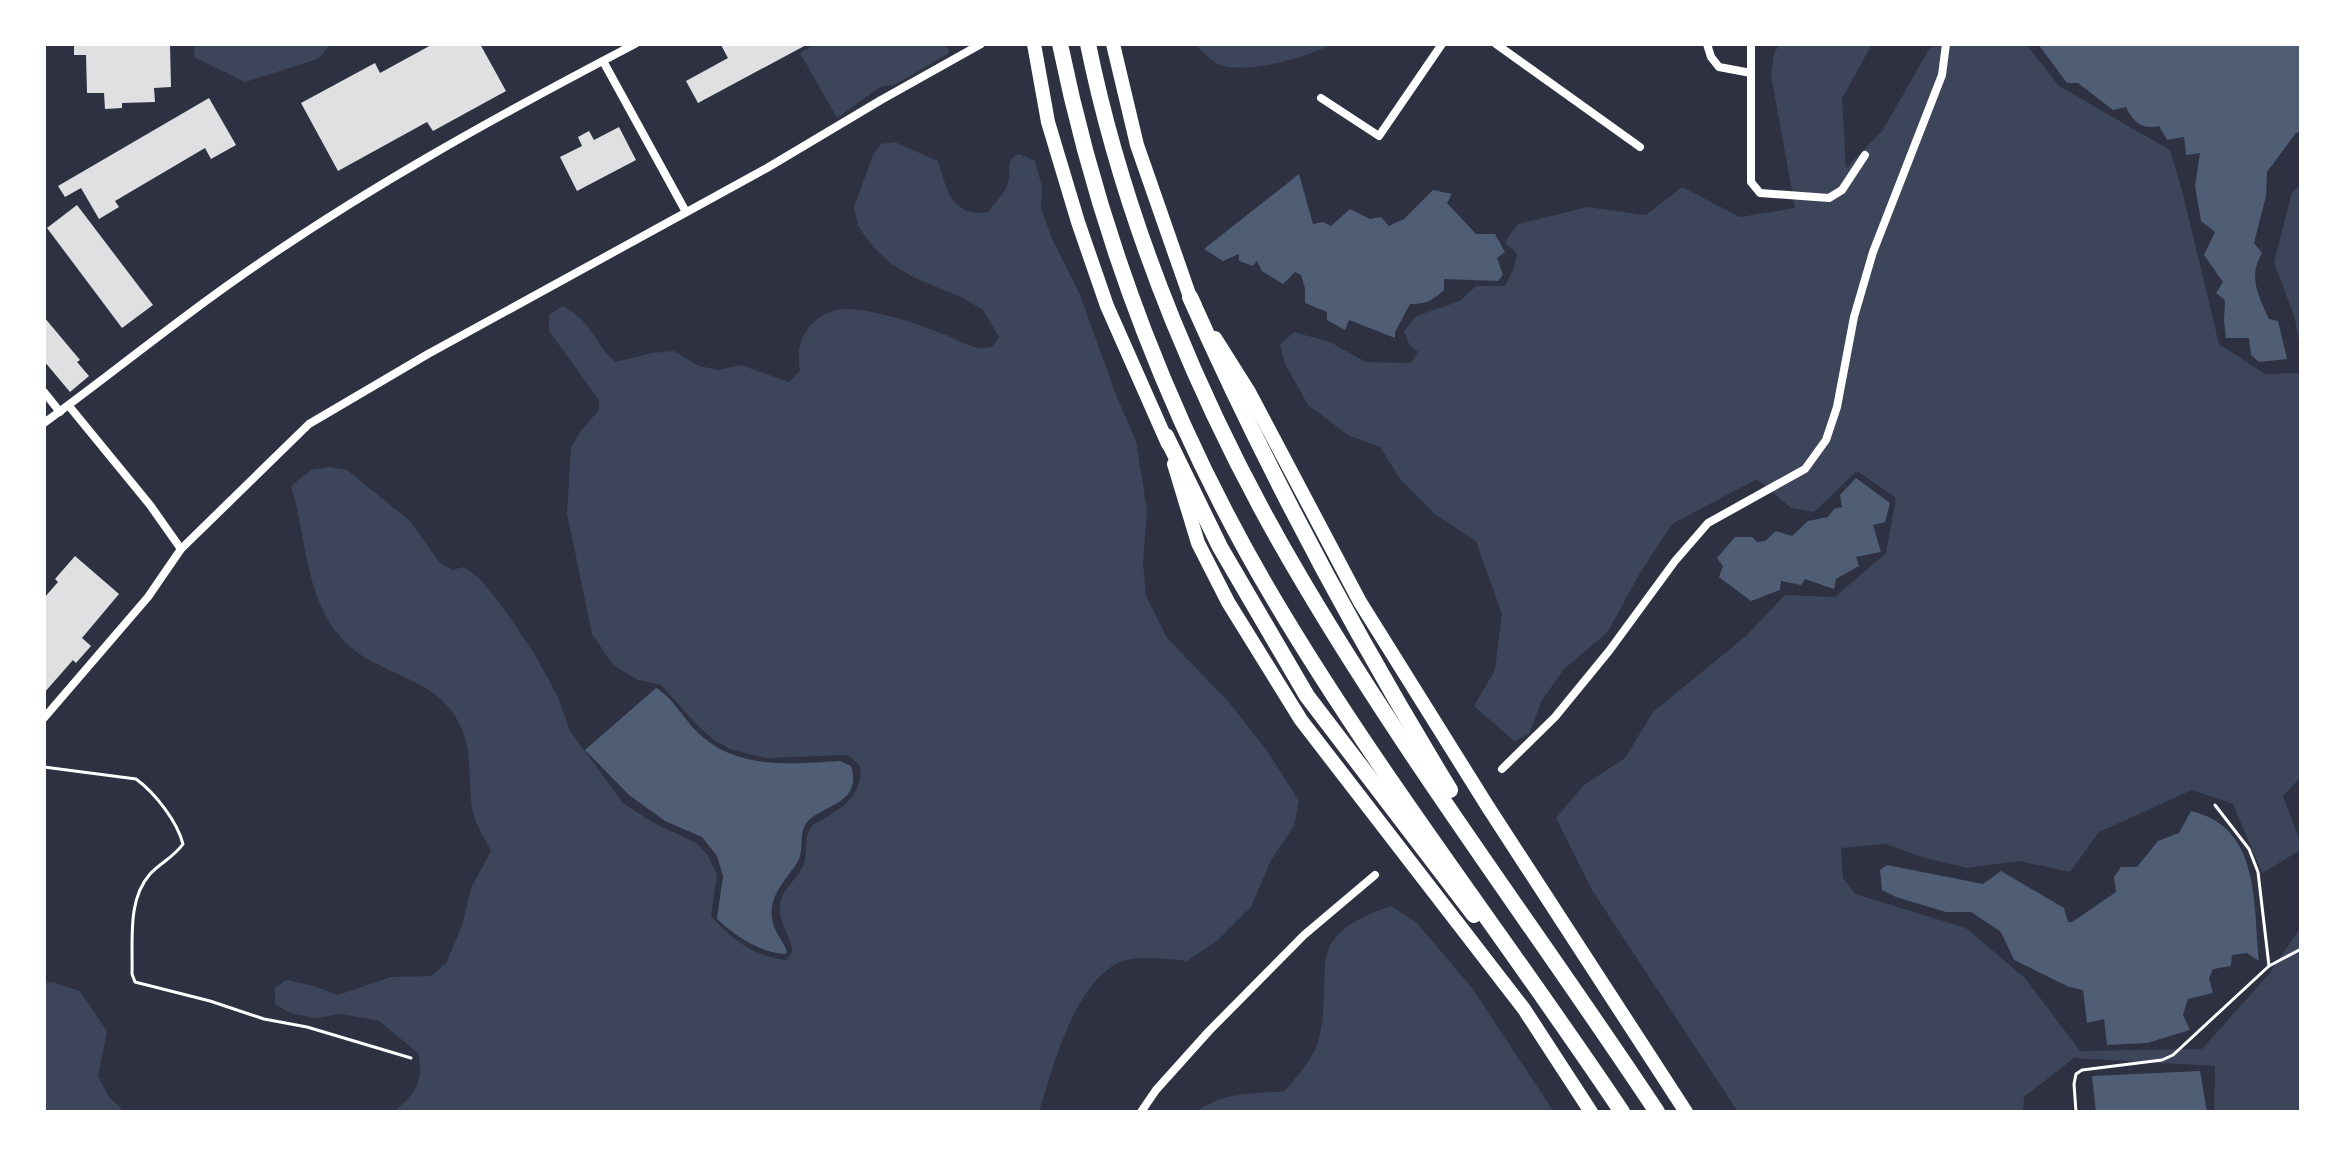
<svg xmlns="http://www.w3.org/2000/svg" width="2345" height="1156" font-family="Signika,sans-serif">
<style>
.green{fill:#3c4559}
.water{fill:#4f5d75}
.building{fill:#e0e0e3}
.lines{fill:none;stroke-linecap:round;stroke-linejoin:round}
.path{stroke:#fff;stroke-width:3}
.minor{stroke:#fff;stroke-width:8}
.trunk{stroke:#fff;stroke-width:14}
.motorway{stroke:#fff;stroke-width:16}
</style>
<rect width="100%" height="100%" fill="#2d3142"/>
<!-- green -->
<g class="green">
<path d="M195,44H331L318,59L245,82L194,57Z"/>
<path d="M815,44H945L949,51L948,54L894,85L880,87L837,118L800,53Z"/>
<path d="M1194,44H1333C1307,57 1245,76 1218,64C1210,60 1201,50 1194,44Z"/>
<path d="M1780,44H1872L1842,99L1846,168L1883,130L1929,49L1939,44H2026L2059,86L2170,150L2183,194L2219,344L2265,374L2301,373V777L2283,796L2301,844V850L2262,873L2233,804L2192,790L2099,832L2070,872L2019,861L1967,868L1925,858L1885,844L1841,848L1843,878L1855,894L1966,928L2025,978L2080,1051L2202,1049L2269,974L2301,927V1112H2214L2215,1066L2074,1058L2024,1097L2023,1112H1738L1592,890L1556,818L1584,785L1625,758L1653,712L1746,636L1785,595L1835,597L1886,553L1896,498L1857,471L1814,512L1791,508L1757,479L1672,524L1639,575L1607,633L1564,669L1542,700L1529,734L1514,741L1474,706L1495,670L1502,614L1476,541L1436,515L1401,480L1380,447L1348,435L1308,405L1285,364L1280,345L1294,332L1330,342L1366,362L1411,363L1418,352L1409,344L1404,331L1416,316L1460,301L1476,286H1505L1514,268L1517,254L1505,242L1518,224L1587,207L1646,215L1682,187L1740,217L1795,208L1771,75L1774,53Z"/>
<path d="M895,142L938,161C947,189 951,218 988,212C994,204 1005,193 1008,183C1012,170 1004,160 1019,154L1035,161L1042,187L1041,208L1052,239L1080,295L1116,395L1136,441L1147,510L1143,563L1146,596L1167,638L1227,700L1268,752L1299,801L1294,826L1271,860L1251,907L1218,940L1187,961C1168,959 1130,954 1114,965C1072,991 1053,1068 1039,1112H393C416,1093 424,1083 418,1053L379,1021L341,1014L317,1018L290,1013L275,1004V988L286,980L314,986L338,995L391,977L431,976L446,963L462,926L471,888L491,851C485,839 476,825 473,813C466,777 476,746 453,713C432,682 391,675 361,655C304,616 309,545 291,486L311,470L329,467L347,470L410,521L440,563L452,570L464,567L480,579L505,610L535,655L558,697L570,731L623,803L654,823L696,843L707,854L717,874L711,916C731,939 755,957 786,960L792,953C793,940 781,927 780,913C777,888 801,880 805,859C807,848 804,839 810,829C815,821 823,820 830,815C849,804 863,789 860,766L848,755L765,758L730,749L715,741L698,726L661,685L638,680L613,665L592,634L567,513L571,447L580,432L598,411L599,400L549,331V315L562,306C590,318 593,342 615,362L652,353L674,351L699,366L718,370L741,365L789,382L800,371C797,351 799,335 815,321C822,315 833,309 843,309C872,308 918,324 946,335C963,342 974,351 992,347L999,337L983,310L961,297L915,278L891,264L873,247L858,226L854,207L873,155L881,144Z"/>
<path d="M2301,185V353L2295,319L2274,262L2292,192Z"/>
<path d="M1391,906L1416,922L1472,988L1554,1112H1196C1223,1092 1253,1094 1285,1091C1297,1076 1314,1058 1319,1039C1336,965 1298,938 1391,906Z"/>
<path d="M52,982L80,991L107,1031L98,1076L109,1097L125,1112H44V983Z"/>
</g>
<!-- water -->
<g class="water">
<path d="M2038,44H2301V131L2296,133L2267,172L2266,196L2254,243L2262,253C2248,277 2258,295 2269,319L2278,321L2287,359L2259,362L2251,355L2249,338H2226L2224,321L2225,300L2216,293L2223,282L2204,255L2215,232L2201,221L2195,186L2200,153L2186,155L2184,137L2167,140L2159,126C2142,130 2133,122 2126,107L2113,110L2078,83H2067Z"/>
<path d="M1299,174L1313,224L1323,222L1331,226L1350,209L1370,219L1381,217L1389,226L1404,219L1433,190L1452,194L1447,203L1476,234H1495L1505,252L1497,258L1503,275L1498,281L1444,279V290C1432,301 1426,304 1410,304L1395,332V338L1349,320L1345,330L1327,320V312L1305,303V288L1301,275L1295,272L1283,284L1262,271L1257,261L1253,266L1239,261V254L1223,261L1204,249Z"/>
<path d="M1856,478L1890,503L1885,522L1873,525L1881,552L1856,557L1859,566L1836,579L1834,589L1805,579L1801,585L1781,581L1780,590L1751,601L1719,577L1723,566L1717,558L1735,537H1752L1757,542L1765,541L1776,531L1792,536L1808,521L1828,517L1834,509L1842,507L1840,495Z"/>
<path d="M656,688C672,697 684,719 698,733C737,770 790,764 840,761L851,766C864,806 817,805 805,825C799,836 804,851 798,861C785,883 763,899 775,929C779,937 784,943 787,952L785,954C759,952 735,936 717,919L723,876L717,856L702,837L665,821L629,795L585,750Z"/>
<path d="M2191,811C2261,827 2253,904 2259,961L2247,953L2232,955L2231,966L2213,969L2209,978L2213,993L2188,999L2183,1015L2190,1030L2147,1043L2107,1045L2104,1019L2087,1023L2083,990L2069,987L2014,960L2001,932L1971,912H1946L1896,897L1882,890L1880,870L1887,865L1983,884L2001,871L2064,908L2068,922H2072L2116,892L2114,877L2121,867H2137L2158,841L2179,833Z"/>
<path d="M2200,1071L2207,1112H2096L2092,1076Z"/>
</g>
<!-- building -->
<g class="building">
<path d="M74,44H170L171,87L154,88L155,102L122,103V108L105,109L104,93H87L86,55H74Z"/>
<path d="M433,44H480L506,91L433,131L427,122L338,171L301,103L375,63L380,73Z"/>
<path d="M723,44H808L698,103L686,81L728,58L721,45Z"/>
<path d="M209,98L236,145L211,159L205,148L115,201L119,207L99,219L81,188L65,197L58,186Z"/>
<path d="M619,127L636,160L577,191L560,157L582,146L578,137L589,131L594,140Z"/>
<path d="M77,205L153,305L122,328L47,228Z"/>
<path d="M44,317L80,360L77,362L89,376L70,392L44,361Z"/>
<path d="M75,556L119,594L82,638L91,646L76,663L73,660L44,693V598L58,582L55,579Z"/>
</g>
<g class="lines">
<!-- path -->
<g class="path">
<path d="M44,767L136,779C155,793 177,821 183,844C174,857 160,863 150,874C127,900 133,941 132,974L135,982L210,1001L264,1019L307,1027L411,1058"/>
<path d="M2215,805L2249,849L2258,872L2269,966"/>
<path d="M2076,1112L2074,1084L2076,1074L2082,1070L2162,1060L2173,1055L2269,966L2301,949"/>
</g>
<!-- minor -->
<g class="minor">
<path d="M1496,44L1640,147"/>
<path d="M1707,44L1711,57L1719,67L1751,73"/>
<path d="M1751,44V182L1760,193L1829,198L1842,190L1865,155"/>
<path d="M603,61L686,212"/>
<path d="M1321,98L1379,136L1442,44"/>
<path d="M44,392L60,412"/>
<path d="M69,406L150,505L181,549"/>
<path d="M44,423C109,376 172,324 238,278C364,189 499,115 635,44"/>
<path d="M44,718L148,597L181,549L309,424L428,354L767,168L881,100L981,44"/>
<path d="M1502,769L1555,717L1609,651L1675,561L1708,523L1805,469L1826,440L1837,407L1854,317L1873,252L1942,75L1946,44"/>
<path d="M1141,1112L1156,1090L1209,1031L1304,935L1375,875"/>
</g>
<!-- trunk -->
<g class="trunk">
<path d="M1034,44L1048,122L1078,222L1107,306L1168,444"/>
<path d="M1113,44L1137,145L1190,297L1195,306"/>
<path d="M1215,338L1249,392L1360,602L1488,807L1686,1112"/>
<path d="M1174,464L1198,543L1228,602L1301,720L1524,1009L1591,1112"/>
</g>
<!-- motorway -->
<g class="motorway">
<path d="M1060,44C1100,239 1173,430 1275,601C1380,778 1508,941 1622,1112"/>
<path d="M1088,44C1126,230 1206,419 1303,582C1411,765 1540,935 1657,1112"/>
<path d="M1190,297C1266,468 1353,631 1450,790"/>
<path d="M1166,436L1220,547L1307,696L1474,915"/>
</g>
</g>
<!-- border -->
<rect width="2345" height="1156" fill="none" stroke="#ffffff" stroke-width="92"/>
</svg>
